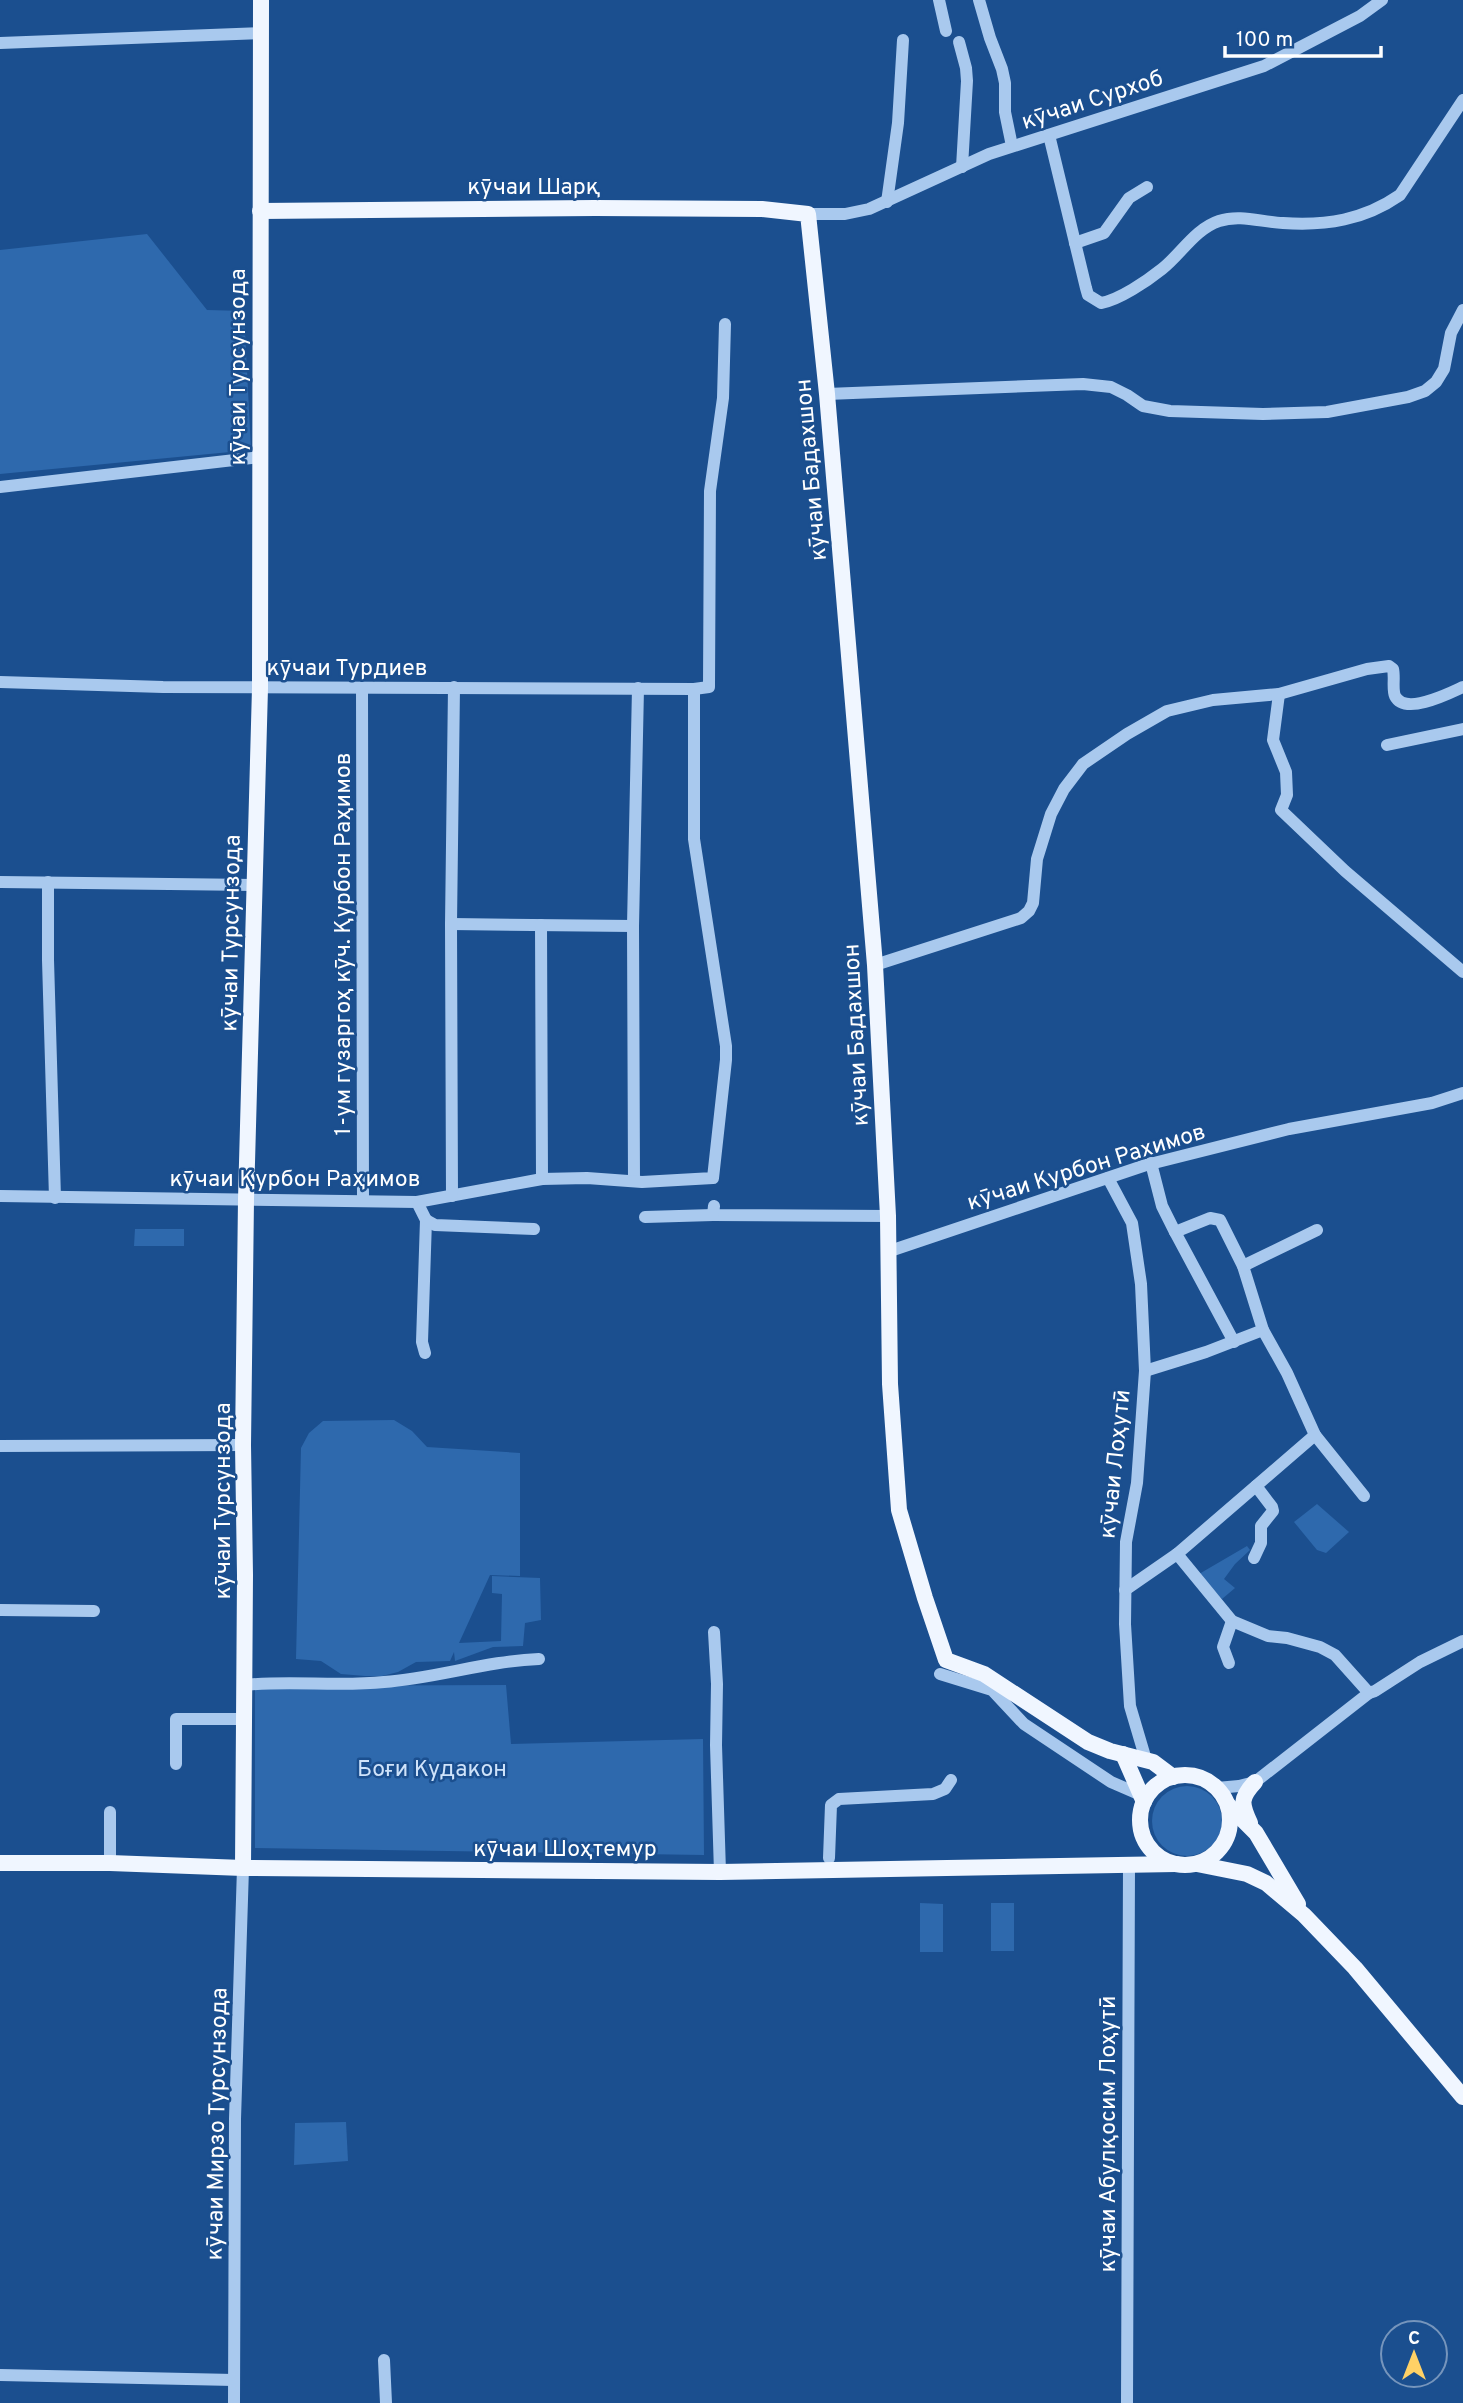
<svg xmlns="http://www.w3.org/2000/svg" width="1463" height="2403" font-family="Overpass,sans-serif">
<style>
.green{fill:#2e69ad}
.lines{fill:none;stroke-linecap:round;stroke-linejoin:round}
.minor{stroke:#a9c9ee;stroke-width:12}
.major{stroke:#f0f6ff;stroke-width:16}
.labels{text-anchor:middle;stroke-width:5;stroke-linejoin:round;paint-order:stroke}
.street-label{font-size:23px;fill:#fff;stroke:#1b4f8f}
.park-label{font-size:23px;fill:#cfe3fa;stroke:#1b4f8f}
</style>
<rect width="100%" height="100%" fill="#1b4f8f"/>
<!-- green -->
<g class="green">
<path d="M147,234L207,310L244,311L251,450L0,474V250Z"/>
<path d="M135,1229H184V1246H134Z"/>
<path d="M394,1420L412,1431L427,1447L520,1453V1576L490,1575L459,1643L501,1641L502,1594L492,1593V1576L540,1578L541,1620L525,1623L523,1646L493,1647L455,1661L454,1652L450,1661L416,1662L398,1672L382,1676H365L341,1674L321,1661L296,1659L301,1448L309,1433L323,1421Z"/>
<path d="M1317,1504L1349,1532L1326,1553L1317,1550L1294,1522Z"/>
<path d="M1247,1546L1250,1550L1235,1564L1224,1579L1235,1588L1222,1599L1199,1574Z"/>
<path d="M506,1685L511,1744L703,1739L704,1855L255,1848V1686Z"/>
<circle cx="1187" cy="1821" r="35"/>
<path d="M920,1903L943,1904V1952H920Z"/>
<rect x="991" y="1903" width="23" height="48"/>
<path d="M346,2122L348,2161L294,2165L295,2123Z"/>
</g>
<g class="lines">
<!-- minor -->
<g class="minor">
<path d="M939,0L946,31"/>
<path d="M979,0L990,38L1002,69L1005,83V112L1012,146"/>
<path d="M959,42L966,68L967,81L962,167"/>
<path d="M0,43L260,33"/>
<path d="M1049,135L1086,288L1088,295L1101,303C1119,300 1147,281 1162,269C1181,254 1195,229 1219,221C1240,214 1261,222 1283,223C1326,226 1364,220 1400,195L1463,100"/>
<path d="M887,202L898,123L903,40"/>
<path d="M808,214H845L869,209L989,154L1264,66L1360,16L1382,0"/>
<path d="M1075,243L1104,233L1129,198L1147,187"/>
<path d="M827,394L1083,384L1111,387L1127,395L1143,406L1170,411L1263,414L1327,412L1408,397L1425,391L1436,382L1444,369L1451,333L1463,310"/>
<path d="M0,487L260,457"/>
<path d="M0,682L163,687L694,689L709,687L710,491L723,398L725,324"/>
<path d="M362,688L363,1201"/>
<path d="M1279,694L1273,740L1286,772L1287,795L1281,810L1345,871L1463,972"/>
<path d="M1387,745L1463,729"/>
<path d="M0,882L254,885"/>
<path d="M48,882V960L55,1198"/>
<path d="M451,924L633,926"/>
<path d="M541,925L542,1179"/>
<path d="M875,965L1021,918L1029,911L1033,903L1037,859L1051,814L1064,789L1083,764L1127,734L1167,711L1213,700L1279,694L1367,669L1389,666L1393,669C1395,677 1392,689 1395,696C1405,716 1450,693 1463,687"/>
<path d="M1151,1163L1162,1206L1175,1232L1210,1218L1220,1220L1243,1266L1263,1330L1287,1373L1315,1435L1364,1496"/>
<path d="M1108,1178L1132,1223L1141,1284L1145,1371L1137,1483L1126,1542L1125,1624L1130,1706L1146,1760"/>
<path d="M634,1180L633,926L638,688"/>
<path d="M0,1196L417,1202L542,1179L587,1178L642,1182L713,1178L726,1060V1046L694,839V689"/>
<path d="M452,1196L451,924L454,687"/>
<path d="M417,1202L426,1220L422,1342L425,1353"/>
<path d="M714,1206L713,1215L888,1216"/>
<path d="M645,1217L713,1215"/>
<path d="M426,1220L435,1225L534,1229"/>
<path d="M1175,1232L1234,1342"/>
<path d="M887,1252L1146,1165L1289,1129L1432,1103L1463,1093"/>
<path d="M1243,1266L1317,1230"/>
<path d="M1145,1371L1206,1352L1263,1330"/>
<path d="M0,1446L243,1445"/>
<path d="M1177,1554L1232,1621L1268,1636L1287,1638L1320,1647L1335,1655L1369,1693"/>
<path d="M1254,1558L1261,1543V1526L1273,1511L1272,1507L1256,1486"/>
<path d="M1125,1590L1177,1554L1315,1435"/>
<path d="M0,1610L94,1611"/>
<path d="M714,1632L717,1684L716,1745L720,1872"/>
<path d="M1229,1663L1223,1647L1232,1621"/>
<path d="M940,1674L992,1690L1024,1724L1111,1782L1141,1795"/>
<path d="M244,1685C291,1680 338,1687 384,1682C436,1678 487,1661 539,1659"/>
<path d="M176,1764V1719H244"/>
<path d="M1217,1788L1239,1786L1255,1782L1369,1693L1375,1691L1420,1662L1463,1641"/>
<path d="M829,1858L831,1805L839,1799L933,1794L945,1789L951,1780"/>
<path d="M110,1863V1812"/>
<path d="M384,2360L386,2403"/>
<path d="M0,2375L234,2380"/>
<path d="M234,2403L235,2119L243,1868"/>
<path d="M1127,2403L1129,1865"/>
</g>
<!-- major -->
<g class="major">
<path d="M260,211L595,208L762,209L808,214L827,394L875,965L888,1216L890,1384L899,1510L925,1598L946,1660L984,1674L1088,1742L1110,1751L1153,1762L1173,1777"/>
<path d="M1123,1754L1144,1802"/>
<circle cx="1185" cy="1820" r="45"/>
<path d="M1228,1805L1256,1833L1298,1904"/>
<path d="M1250,1823C1241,1804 1240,1798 1255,1782"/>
<path d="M0,1863H110L243,1868L720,1872L1176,1864"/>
<path d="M1197,1864L1247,1874L1266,1883L1304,1915L1355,1968L1463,2097"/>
<path d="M243,1868L245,1575L243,1445L246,1199L260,688L261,0"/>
</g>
</g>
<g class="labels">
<!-- street labels -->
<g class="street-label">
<text transform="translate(1092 99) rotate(-18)" y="8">кӯчаи Сурхоб</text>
<text x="534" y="194">кӯчаи Шарқ</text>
<text transform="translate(237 367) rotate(-90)" y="8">кӯчаи Турсунзода</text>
<text transform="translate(810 470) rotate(-95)" y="8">кӯчаи Бадахшон</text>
<text x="347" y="675">кӯчаи Турдиев</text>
<text transform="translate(230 933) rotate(-89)" y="8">кӯчаи Турсунзода</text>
<text transform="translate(342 944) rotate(-90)" y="8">1-ум гузаргоҳ кӯч. Қурбон Раҳимов</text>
<text transform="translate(855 1035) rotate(-93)" y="8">кӯчаи Бадахшон</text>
<text transform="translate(1086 1166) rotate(-17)" y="8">кӯчаи Курбон Рахимов</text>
<text x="295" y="1186">кӯчаи Қурбон Раҳимов</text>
<text transform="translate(1114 1464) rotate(-84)" y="8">кӯчаи Лоҳутӣ</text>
<text transform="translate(222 1501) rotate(-90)" y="8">кӯчаи Турсунзода</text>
<text x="565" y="1856">кӯчаи Шоҳтемур</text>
<text transform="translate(216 2124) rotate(-89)" y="8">кӯчаи Мирзо Турсунзода</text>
<text transform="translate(1107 2134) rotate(-90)" y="8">кӯчаи Абулқосим Лоҳутӣ</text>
</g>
<!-- park labels -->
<g class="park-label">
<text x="432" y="1776">Боғи Кудакон</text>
</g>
</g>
<!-- north arrow -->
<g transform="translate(1414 2354)"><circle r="33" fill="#1b4f8f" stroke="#7695bc" stroke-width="2"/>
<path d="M0-5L12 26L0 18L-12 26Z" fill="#ffd166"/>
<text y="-10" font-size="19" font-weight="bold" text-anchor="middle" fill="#ffffff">С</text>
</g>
<!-- scale -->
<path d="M1225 46v10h156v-10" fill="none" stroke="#ffffff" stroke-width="3.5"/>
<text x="1236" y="46" font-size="21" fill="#ffffff" stroke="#1b4f8f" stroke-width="5" paint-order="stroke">100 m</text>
</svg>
